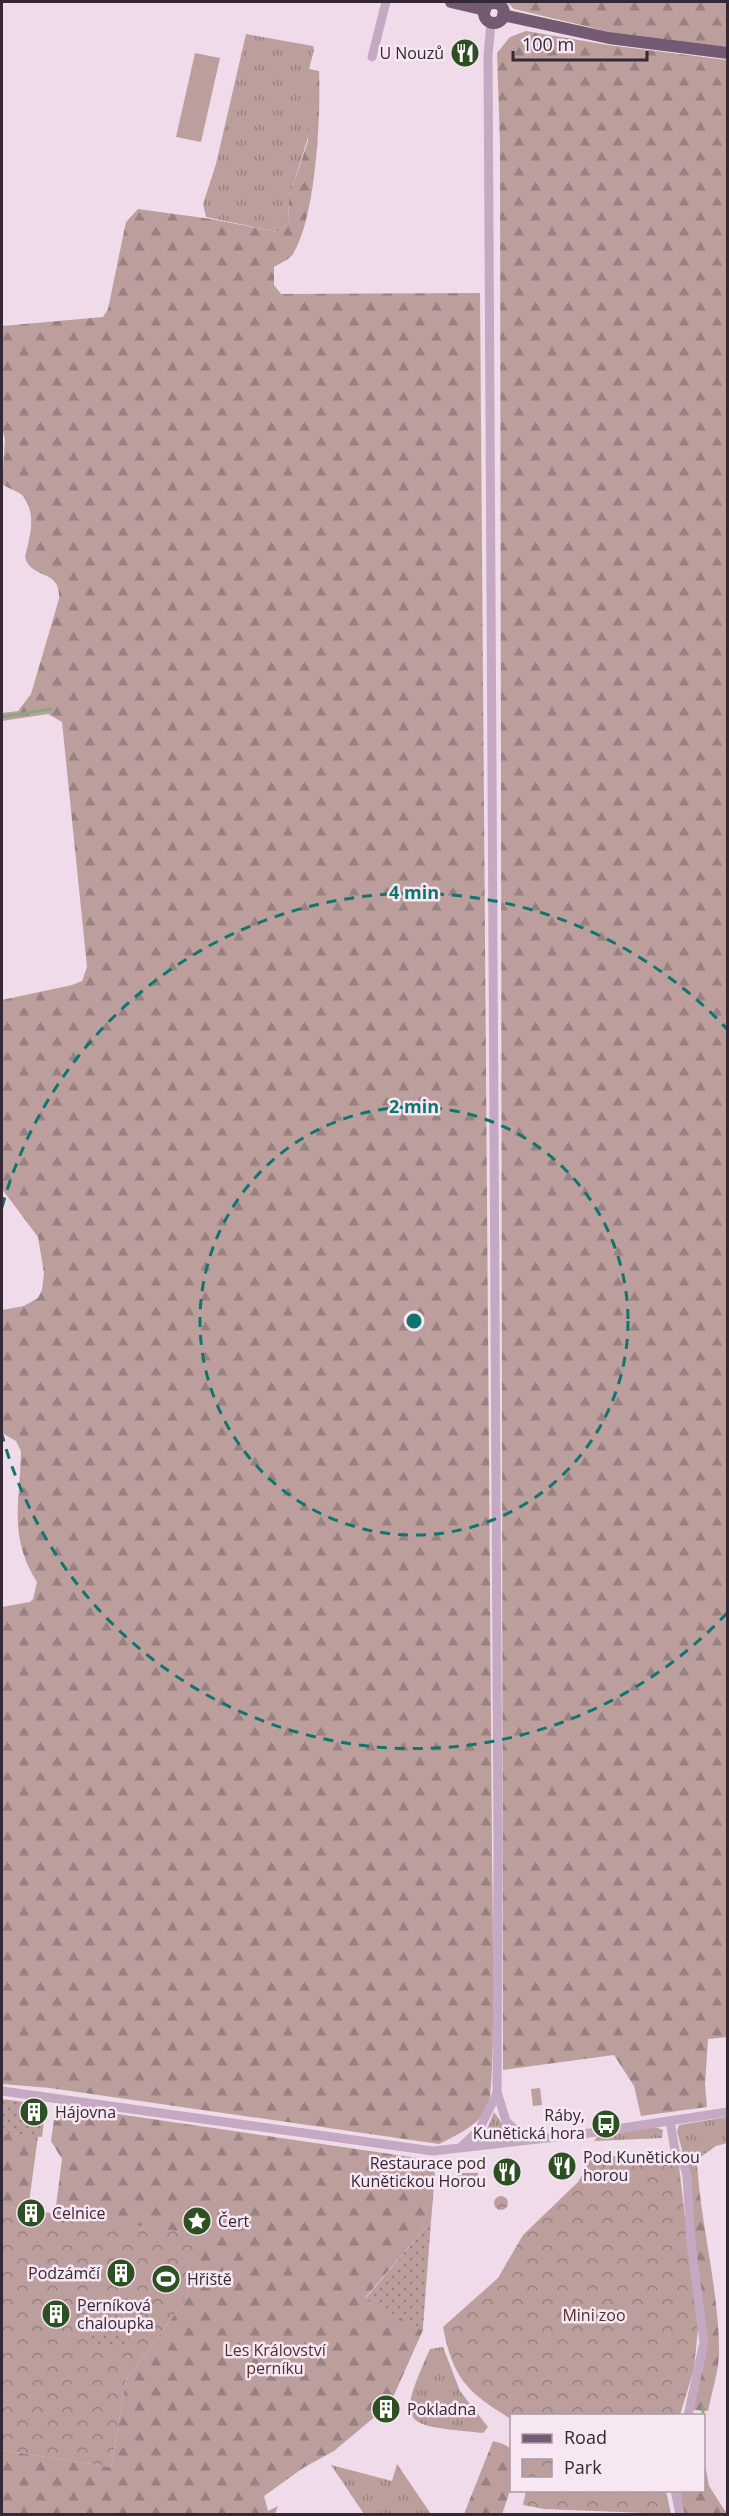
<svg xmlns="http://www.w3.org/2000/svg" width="729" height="2516" font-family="'Open Sans',sans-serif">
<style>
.grass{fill:url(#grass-tufts)}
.forest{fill:url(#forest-firs)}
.park{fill:url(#park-crowns)}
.garden{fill:url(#garden-dots)}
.pitch{fill:#bc9e9d}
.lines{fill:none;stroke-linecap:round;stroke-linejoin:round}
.stream{stroke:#88a97d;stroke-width:3}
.minor{stroke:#c5a8c1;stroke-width:9}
.major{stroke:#745a72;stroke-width:12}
.ring{fill:none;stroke:#0f766e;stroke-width:3;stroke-dasharray:10 8}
.labels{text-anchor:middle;stroke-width:5;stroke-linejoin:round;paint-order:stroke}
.poi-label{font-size:16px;fill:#332833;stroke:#f7e7f3;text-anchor:start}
.park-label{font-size:16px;fill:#4f312e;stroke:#f7e7f3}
.centre{fill:#0f766e;stroke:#f7e7f3;stroke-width:3}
.ring-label{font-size:18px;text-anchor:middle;font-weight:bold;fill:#0f766e;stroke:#f7e7f3;stroke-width:5;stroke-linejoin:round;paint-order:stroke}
</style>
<defs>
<pattern id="grass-tufts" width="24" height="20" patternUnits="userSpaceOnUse" patternTransform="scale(1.5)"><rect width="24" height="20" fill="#bc9e9d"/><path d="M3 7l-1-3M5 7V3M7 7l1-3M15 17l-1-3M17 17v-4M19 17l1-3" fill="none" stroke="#998181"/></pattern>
<pattern id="forest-firs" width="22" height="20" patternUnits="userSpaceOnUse" patternTransform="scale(1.5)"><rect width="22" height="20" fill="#bc9e9d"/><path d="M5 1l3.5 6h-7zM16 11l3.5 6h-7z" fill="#998181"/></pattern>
<pattern id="park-crowns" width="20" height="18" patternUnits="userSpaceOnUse" patternTransform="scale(1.5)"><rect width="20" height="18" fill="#bc9e9d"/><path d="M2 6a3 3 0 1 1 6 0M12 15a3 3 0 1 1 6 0" fill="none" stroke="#998181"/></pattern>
<pattern id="garden-dots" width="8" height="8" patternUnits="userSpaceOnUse" patternTransform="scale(1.5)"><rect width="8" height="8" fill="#bc9e9d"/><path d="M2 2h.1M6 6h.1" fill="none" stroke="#998181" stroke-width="1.8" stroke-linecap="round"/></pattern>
</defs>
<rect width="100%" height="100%" fill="#efdbea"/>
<!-- grass -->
<g class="grass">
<path d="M246,34L313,46L314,50L309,69L310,131L289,198L288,223L277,232L206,217L203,204L216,164Z"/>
<path d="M494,2112L512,2137L476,2142L488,2127Z"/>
<path d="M727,2117V2143L716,2146L699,2158L682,2150L677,2131L679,2125Z"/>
<path d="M655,2127L663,2130L662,2138L594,2141L597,2137Z"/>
<path d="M443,2347L460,2391L488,2427L483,2433C404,2425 394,2428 430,2349Z"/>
<path d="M397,2464L431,2514H364L331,2465L392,2481Z"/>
</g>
<!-- forest -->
<g class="forest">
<path d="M507,2H727V47L610,32L514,9Z"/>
<path d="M526,31L608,45L727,60L728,2037L708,2039L705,2085L707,2107L641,2116L634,2086L614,2055L503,2070L500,144L497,53L510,37Z"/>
<path d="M309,69L319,71C321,115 316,218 293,254C289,260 280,263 274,267V285L281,294L480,293L492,1847C492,1881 497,2094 487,2110C475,2127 457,2135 439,2144L50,2088L2,2084V1607L30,1602L33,1599L37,1582C8,1536 20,1503 21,1451L16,1441L2,1433V1310L24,1306L38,1298L42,1290L44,1273L38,1237L2,1189V1000L72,985L82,981L87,967L62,722L48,714L2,721V713L18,711L31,694L59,599C61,568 32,581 25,557C30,535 37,515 23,496C20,492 7,488 2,484L5,439L2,428V326L103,317L108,309L126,222L138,209L211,219L277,232L288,223L289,197L308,141Z"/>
<path d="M56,2105L431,2160L435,2175L431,2221L365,2298L423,2330L390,2404L334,2451L303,2468L264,2496L268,2511L278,2506L275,2514H2V2450L111,2467L126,2380L186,2299L195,2234L55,2214L62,2159L51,2141Z"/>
<path d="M2,2133L38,2136L28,2210L2,2206Z"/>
<path d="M682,2150L699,2158L697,2164C701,2225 718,2286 719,2347C720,2369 712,2390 708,2411L693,2410L706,2353L688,2167Z"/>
<path d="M493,2441C499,2443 507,2444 510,2449C519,2463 508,2500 502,2514H464Z"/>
<path d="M704,2460L709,2486L727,2514H683L680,2491L704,2490Z"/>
</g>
<!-- park -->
<g class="park">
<path d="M593,2155L670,2159L679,2166L698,2329L694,2369L680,2415L512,2416L511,2419C467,2392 453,2379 443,2327L498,2278L523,2235L578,2182Z"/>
<path d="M458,2173H478V2183H474V2188L463,2187L456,2183Z"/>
<circle cx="501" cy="2203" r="7"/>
<path d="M2,2206L196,2234L186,2299L126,2380L111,2467L2,2450Z"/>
<path d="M526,2491H666L671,2514L544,2509L523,2505Z"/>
</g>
<!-- garden -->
<g class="garden">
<path d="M2,2099L46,2105L42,2137L2,2133Z"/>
<path d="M431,2221L423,2327V2330L365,2299Z"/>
<path d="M93,2315L128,2335L130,2341L116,2349L91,2345L89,2341Z"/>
</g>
<!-- pitch -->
<g class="pitch">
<path d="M195,53L220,58L201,142L176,137Z"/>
<path d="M540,2088L542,2105L533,2106L531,2089Z"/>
<path d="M155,2263L182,2265L176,2298L151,2294Z"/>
</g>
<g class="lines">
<!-- stream -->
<g class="stream">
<path d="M2,717L51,709"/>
<path d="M703,2412V2407"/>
</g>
<!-- minor -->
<g class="minor">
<path d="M492,2L493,3"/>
<path d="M491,22L488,56L498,1846L497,2092L506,2121L526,2140"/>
<path d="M372,57L386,2"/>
<path d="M2,2091L433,2151L583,2134L728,2112"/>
<path d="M670,2121L675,2150L685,2168L687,2176L691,2244L704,2342L688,2416"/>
<path d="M461,2147L479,2130L496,2095"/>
<path d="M675,2490L680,2514"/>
</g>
<!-- major -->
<g class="major">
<path d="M451,2L485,10"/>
<circle cx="494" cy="13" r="10"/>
<path d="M503,15L609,38L728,53"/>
</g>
</g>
<!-- distance rings -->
<g class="ring">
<circle cx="414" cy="1321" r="214"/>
<path d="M727 1613A428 428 0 0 1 2 1435M2 1207A428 428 0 0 1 727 1029"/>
</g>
<!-- icons -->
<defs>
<g id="restaurant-disc" transform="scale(1.5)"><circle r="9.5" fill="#2c5022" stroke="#f7e7f3"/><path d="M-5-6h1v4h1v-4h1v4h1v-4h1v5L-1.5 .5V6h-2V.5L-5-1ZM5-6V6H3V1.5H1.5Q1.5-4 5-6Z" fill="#fff"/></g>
<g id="building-disc" transform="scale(1.5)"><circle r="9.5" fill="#2c5022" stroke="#f7e7f3"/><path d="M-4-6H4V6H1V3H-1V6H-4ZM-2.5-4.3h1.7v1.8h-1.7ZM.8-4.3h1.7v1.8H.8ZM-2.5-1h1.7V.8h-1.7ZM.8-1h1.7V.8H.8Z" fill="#fff"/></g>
<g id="bus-disc" transform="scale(1.5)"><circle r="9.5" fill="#2c5022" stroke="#f7e7f3"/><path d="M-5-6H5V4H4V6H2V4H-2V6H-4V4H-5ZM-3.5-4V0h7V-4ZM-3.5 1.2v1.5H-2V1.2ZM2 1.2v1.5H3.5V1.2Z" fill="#fff"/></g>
<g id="sight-disc" transform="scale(1.5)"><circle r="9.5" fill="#2c5022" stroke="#f7e7f3"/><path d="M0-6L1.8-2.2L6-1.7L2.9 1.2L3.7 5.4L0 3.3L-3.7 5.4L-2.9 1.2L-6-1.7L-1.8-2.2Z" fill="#fff"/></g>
<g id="stadium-disc" transform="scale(1.5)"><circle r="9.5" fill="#2c5022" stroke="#f7e7f3"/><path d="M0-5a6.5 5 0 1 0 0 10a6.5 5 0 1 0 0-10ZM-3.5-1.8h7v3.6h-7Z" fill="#fff"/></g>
</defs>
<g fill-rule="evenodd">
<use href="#restaurant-disc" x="465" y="53"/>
<use href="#building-disc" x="34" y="2112"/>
<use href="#bus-disc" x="606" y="2124"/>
<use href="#restaurant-disc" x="562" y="2166"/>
<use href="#restaurant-disc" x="507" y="2172"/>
<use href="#building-disc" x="31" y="2213"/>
<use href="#sight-disc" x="197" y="2221"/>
<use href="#building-disc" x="121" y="2273"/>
<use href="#stadium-disc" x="166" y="2279"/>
<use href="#building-disc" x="56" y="2314"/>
<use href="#building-disc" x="386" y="2409"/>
</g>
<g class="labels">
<!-- poi labels -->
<g class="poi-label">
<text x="444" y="59" text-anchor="end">U Nouzů</text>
<text x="55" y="2118">Hájovna</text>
<text x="585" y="2121" text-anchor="end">Ráby,<tspan x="585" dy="18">Kunětická hora</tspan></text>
<text x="583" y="2163">Pod Kunětickou<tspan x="583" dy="18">horou</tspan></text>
<text x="486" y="2169" text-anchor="end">Restaurace pod<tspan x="486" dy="18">Kunětickou Horou</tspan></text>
<text x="52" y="2219">Celnice</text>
<text x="218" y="2227">Čert</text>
<text x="100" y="2279" text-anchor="end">Podzámčí</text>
<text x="187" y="2285">Hřiště</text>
<text x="77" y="2311">Perníková<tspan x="77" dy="18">chaloupka</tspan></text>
<text x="407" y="2415">Pokladna</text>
</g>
<!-- park labels -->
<g class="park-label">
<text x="594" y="2321">Mini zoo</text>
<text x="275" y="2356">Les Království<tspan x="275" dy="18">perníku</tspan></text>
</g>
</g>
<circle cx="414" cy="1321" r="9" class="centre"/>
<g class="ring-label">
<text x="414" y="899">4 min</text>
<text x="414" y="1113">2 min</text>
</g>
<!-- border -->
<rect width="729" height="2516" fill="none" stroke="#332833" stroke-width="6"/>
<!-- legend -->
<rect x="510" y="2414" width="195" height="78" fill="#f7e7f3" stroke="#a99ba6" stroke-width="1.5"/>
<rect x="522" y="2434" width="30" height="9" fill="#745a72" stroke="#a99ba6" stroke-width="1.5"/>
<text x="564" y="2444" font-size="18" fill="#332833">Road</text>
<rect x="522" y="2459" width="30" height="18" fill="url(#park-crowns)" stroke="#a99ba6" stroke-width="1.5"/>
<text x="564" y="2474" font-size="18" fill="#332833">Park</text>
<!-- scale -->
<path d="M513 51v9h134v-9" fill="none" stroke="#332833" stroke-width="3"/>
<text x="522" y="51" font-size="18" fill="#332833" stroke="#f7e7f3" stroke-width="4.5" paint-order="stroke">100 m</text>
</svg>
